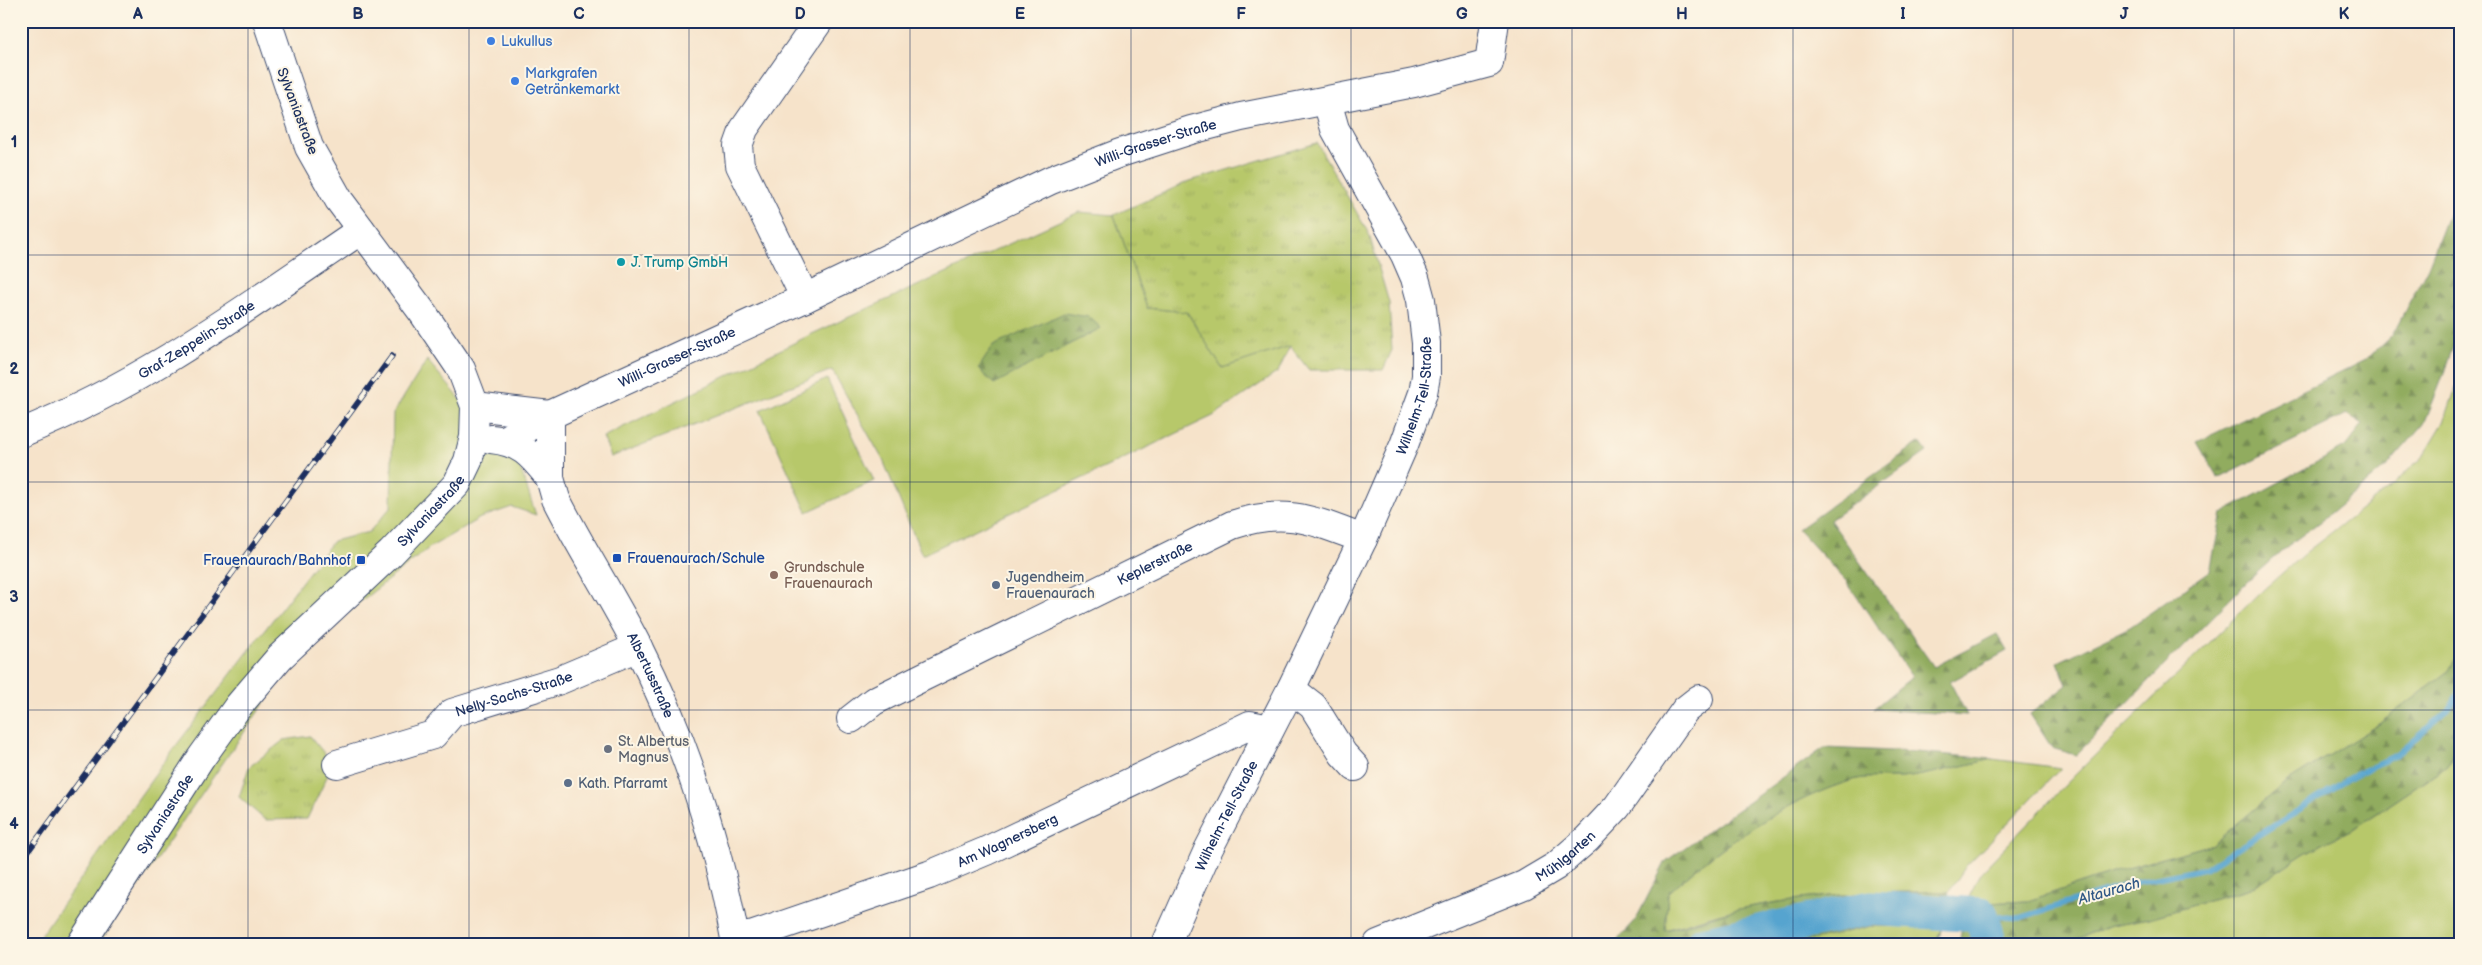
<svg xmlns="http://www.w3.org/2000/svg" width="2482" height="965" font-family="'Balsamiq Sans',sans-serif">
<style>
.green{fill:#b7c86b;stroke:#697c64}
.forest{fill:url(#forest-firs);stroke:#566e5e}
.park{fill:url(#park-tufts);stroke:#697c64}
.lines{fill:none;stroke-linecap:round;stroke-linejoin:round}
.stream{stroke:#56a4cf;stroke-width:5.5}
.river{stroke:#56a4cf;stroke-width:35}
.minor-casing{stroke:#3c4a6e;stroke-width:30}
.minor{stroke:#fff;stroke-width:28}
.rail-casing{stroke:#1b2f5e;stroke-width:5.5}
.rail{stroke:#fcf5e5;stroke-width:4;stroke-dasharray:11;stroke-linecap:butt}
.grid{fill:none;stroke:#1b2f5e;stroke-width:1;stroke-opacity:0.55}
.shop-dot{fill:#3f7fe0;stroke:#fcf5e5;stroke-width:2}
.culture-dot{fill:#0f9aa8;stroke:#fcf5e5;stroke-width:2}
.transit-dot{fill:#1a4fb4;stroke:#fcf5e5;stroke-width:2}
.education-dot{fill:#8d6e63;stroke:#fcf5e5;stroke-width:2}
.service-dot{fill:#5c6f8a;stroke:#fcf5e5;stroke-width:2}
.worship-dot{fill:#6b7280;stroke:#fcf5e5;stroke-width:2}
.labels{text-anchor:middle;stroke-width:4;stroke-linejoin:round;paint-order:stroke}
.shop-label{font-size:14px;fill:#366cbe;stroke:#fcf5e5;text-anchor:start}
.street-label{font-size:14px;fill:#1b2f5e;stroke:#fcf5e5}
.culture-label{font-size:14px;fill:#0d838f;stroke:#fcf5e5;text-anchor:start}
.transit-label{font-size:14px;fill:#164399;stroke:#fcf5e5;text-anchor:start}
.education-label{font-size:14px;fill:#785e54;stroke:#fcf5e5;text-anchor:start}
.service-label{font-size:14px;fill:#4e5e75;stroke:#fcf5e5;text-anchor:start}
.worship-label{font-size:14px;fill:#5b616d;stroke:#fcf5e5;text-anchor:start}
.water-label{font-size:15px;font-style:italic;fill:#305886;stroke:#fcf5e5}
.neatline{fill:none;stroke:#1b2f5e;stroke-width:2}
.grid-label{font-size:16px;text-anchor:middle;font-weight:bold;fill:#1b2f5e}
</style>
<defs>
<pattern id="forest-firs" width="22" height="20" patternUnits="userSpaceOnUse" patternTransform="scale(1.25)"><rect width="22" height="20" fill="#91ac5f"/><path d="M5 1l3.5 6h-7zM16 11l3.5 6h-7z" fill="#768c52"/></pattern>
<pattern id="park-tufts" width="24" height="20" patternUnits="userSpaceOnUse" patternTransform="scale(1.25)"><rect width="24" height="20" fill="#b7c86b"/><path d="M3 7l-1-3M5 7V3M7 7l1-3M15 17l-1-3M17 17v-4M19 17l1-3" fill="none" stroke="#9dac5f"/></pattern>
</defs>
<rect width="100%" height="100%" fill="#fcf5e5"/>
<filter id="ink" filterUnits="userSpaceOnUse"><feTurbulence type="fractalNoise" baseFrequency=".02" numOctaves="2"/><feDisplacementMap in="SourceGraphic" scale="10" xChannelSelector="R" yChannelSelector="G"/><feConvolveMatrix kernelMatrix="1 2 1 2 8 2 1 2 1" color-interpolation-filters="sRGB"/></filter>
<filter id="wash" filterUnits="userSpaceOnUse"><feTurbulence type="fractalNoise" baseFrequency=".0096" numOctaves="4" result="noise"/><feDisplacementMap in="SourceGraphic" scale="20" xChannelSelector="R" yChannelSelector="G"/><feGaussianBlur stdDeviation="1.12" result="paint"/><feColorMatrix in="noise" values="0 0 0 0 0 0 0 0 0 0 0 0 0 0 0 0 0 1.4 0 .05"/><feComposite in="paint" operator="in"/></filter>
<g filter="url(#wash)">
<rect width="100%" height="100%" fill="#f6e3ca"/>
<!-- green -->
<g class="green">
<path d="M1079,212L1114,215L1147,308L1187,312L1222,368L1290,346L1278,372L1213,416L922,555L883,460L832,370L611,457L603,437L812,334Z"/>
<path d="M427,360L521,470L536,515L512,507L480,518L429,548L347,612L298,654L98,944H34L175,747L333,541L369,532L391,507L393,414Z"/>
<path d="M2461,373V648L2447,672L2379,724L2287,782L2213,844L2121,870L2028,901L1966,904L1980,873L2077,773L2263,590L2305,553L2393,485L2424,455L2444,422Z"/>
<path d="M827,379L874,481L807,512L760,410Z"/>
<path d="M2461,744V944H2066L2111,925L2149,918L2250,889L2305,853L2358,826L2446,767Z"/>
<path d="M1992,759L2061,768L1966,866L1949,892C1878,891 1808,895 1739,909C1714,914 1689,923 1665,930L1668,893C1719,846 1785,800 1853,780C1870,775 1892,780 1910,777C1937,773 1965,765 1992,759Z"/>
<path d="M1871,926L1942,927L1935,944H1795Z"/>
</g>
<!-- forest -->
<g class="forest">
<path d="M2461,182V324L2440,384L2424,424L2389,464L2330,514L2281,551L2248,581L2076,755L2052,748L2030,714L2067,685L2058,662L2130,627L2210,571L2222,513L2345,447L2363,424L2347,414L2218,478L2197,442L2367,359L2392,335L2428,267Z"/>
<path d="M1064,313L1089,317L1101,328L994,384L978,369L993,346Z"/>
<path d="M1920,442L1927,452L1830,520L1934,667L1997,634L2007,651L1950,682L1967,715L1873,709L1912,677L1846,581L1798,529Z"/>
<path d="M2461,648V744L2446,767L2358,826L2305,853L2250,889L2149,918L2111,925L2066,944H1959L1966,904L2028,901L2121,870L2213,844L2287,782L2379,724L2447,672Z"/>
<path d="M1824,748L1917,752L1992,759C1965,765 1937,773 1910,777C1892,780 1870,775 1853,780C1786,800 1719,846 1668,893L1665,930C1690,925 1714,915 1739,909C1808,895 1878,891 1949,892L1938,944H1935L1942,927L1871,926L1795,944H1614L1635,921L1666,861Z"/>
</g>
<!-- park -->
<g class="park">
<path d="M1317,143L1369,234L1389,303L1392,350L1383,370H1309L1290,346L1222,368L1187,312L1147,308L1114,215L1190,181Z"/>
<path d="M310,736L333,764L307,819L265,820L239,797L249,767L284,740Z"/>
</g>
<g class="lines">
<!-- stream -->
<path class="stream" d="M1981,915L2019,918L2133,883L2206,868L2353,776L2396,755L2448,710L2461,690"/>
<!-- river -->
<path class="river" d="M1703,944L1870,908L1981,915L1990,944"/>
</g>
</g>
<g filter="url(#ink)">
<g class="lines">
<!-- minor casing -->
<g class="minor-casing">
<g id="minor">
<path d="M805,298L740,165L738,146L744,129L819,21"/>
<path d="M475,406L550,415"/>
<path id="s1" d="M550,415V478L556,499C581,549 612,596 637,645C684,738 718,842 736,944"/>
<path id="s2" d="M21,433C146,383 250,305 361,230"/>
<path d="M491,439C522,442 532,456 550,478"/>
<path id="s3" d="M505,440L550,415L805,298L1051,180L1120,153L1191,130L1241,117L1414,83L1489,63L1495,21"/>
<path d="M1291,689L1313,706L1343,754L1355,767"/>
<path id="s4" d="M851,719L874,701L1232,525C1286,507 1312,520 1363,539"/>
<path id="s5" d="M337,764L433,735L452,713L560,680L638,647"/>
<path id="s6" d="M735,938L754,935L929,875L986,851L1250,725L1270,729"/>
<path id="s7" d="M81,944L201,758L239,705L280,657L391,553L457,484L468,461L474,437L475,406L461,369L423,313L339,200L309,147L267,21"/>
<path id="s8" d="M1166,944L1208,850L1291,689L1363,539L1404,445L1423,393L1426,376V343L1421,300L1415,278L1405,255L1335,129L1327,101"/>
<path id="s9" d="M1378,944L1524,885L1556,866L1587,839L1617,807L1685,710L1699,699"/>
</g>
</g>
<!-- minor -->
<use href="#minor" class="minor"/>
<!-- rail casing -->
<g class="rail-casing">
<path id="rail" d="M21,861L392,356"/>
</g>
<!-- rail -->
<use href="#rail" class="rail"/>
</g>
</g>
<!-- grid -->
<path class="grid" d="M248,21V944M469,21V944M689,21V944M910,21V944M1131,21V944M1351,21V944M1572,21V944M1793,21V944M2013,21V944M2234,21V944M21,255H2461M21,482H2461M21,710H2461"/>
<!-- markers -->
<g class="shop-dot">
<circle cx="491" cy="41" r="5"/>
<circle cx="515" cy="81" r="5"/>
</g>
<circle class="culture-dot" cx="621" cy="262" r="5"/>
<g class="transit-dot">
<rect x="612" y="553" width="10" height="10" rx="2.5"/>
<rect x="356" y="555" width="10" height="10" rx="2.5"/>
</g>
<circle class="education-dot" cx="774" cy="575" r="5"/>
<g class="service-dot">
<circle cx="996" cy="585" r="5"/>
<circle cx="568" cy="783" r="5"/>
</g>
<circle class="worship-dot" cx="608" cy="749" r="5"/>
<g class="labels">
<!-- shop labels -->
<g class="shop-label">
<text x="501" y="46">Lukullus</text>
<text x="525" y="78">Markgrafen<tspan x="525" dy="16">Getränkemarkt</tspan></text>
</g>
<!-- street labels -->
<g class="street-label">
<text transform="translate(298 111) rotate(69)" y="5">Sylvaniastraße</text>
<text dy="5" stroke="none"><textPath href="#s3" startOffset="716">Willi-Grasser-Straße</textPath></text>
<text dy="5" stroke="none"><textPath href="#s2" startOffset="199">Graf-Zeppelin-Straße</textPath></text>
<text dy="5" stroke="none"><textPath href="#s3" startOffset="191">Willi-Grasser-Straße</textPath></text>
<text dy="5" stroke="none"><textPath href="#s8" startOffset="604">Wilhelm-Tell-Straße</textPath></text>
<text dy="5" stroke="none"><textPath href="#s7" startOffset="560">Sylvaniastraße</textPath></text>
<text dy="5" stroke="none"><textPath href="#s4" startOffset="342">Keplerstraße</textPath></text>
<text dy="5" stroke="none"><textPath href="#s1" startOffset="285">Albertusstraße</textPath></text>
<text dy="5" stroke="none"><textPath href="#s5" startOffset="194">Nelly-Sachs-Straße</textPath></text>
<text dy="5" stroke="none"><textPath href="#s7" startOffset="155">Sylvaniastraße</textPath></text>
<text dy="5" stroke="none"><textPath href="#s8" startOffset="142">Wilhelm-Tell-Straße</textPath></text>
<text dy="5" stroke="none"><textPath href="#s6" startOffset="290">Am Wagnersberg</textPath></text>
<text dy="5" stroke="none"><textPath href="#s9" startOffset="208">Mühlgarten</textPath></text>
</g>
<!-- culture labels -->
<g class="culture-label">
<text x="631" y="267">J. Trump GmbH</text>
</g>
<!-- transit labels -->
<g class="transit-label">
<text x="627" y="563">Frauenaurach/Schule</text>
<text x="351" y="565" text-anchor="end">Frauenaurach/Bahnhof</text>
</g>
<!-- education labels -->
<g class="education-label">
<text x="784" y="572">Grundschule<tspan x="784" dy="16">Frauenaurach</tspan></text>
</g>
<!-- service labels -->
<g class="service-label">
<text x="1006" y="582">Jugendheim<tspan x="1006" dy="16">Frauenaurach</tspan></text>
<text x="578" y="788">Kath. Pfarramt</text>
</g>
<!-- worship labels -->
<g class="worship-label">
<text x="618" y="746">St. Albertus<tspan x="618" dy="16">Magnus</tspan></text>
</g>
<!-- water labels -->
<g class="water-label">
<text transform="translate(2109 891) rotate(-16)" y="5">Altaurach</text>
</g>
</g>
<!-- margin -->
<rect width="2482" height="965" fill="none" stroke="#fcf5e5" stroke-width="55"/>
<rect x="28" y="28" width="2426" height="910" class="neatline"/>
<g class="grid-label">
<text x="138" y="19">A</text>
<text x="358" y="19">B</text>
<text x="579" y="19">C</text>
<text x="800" y="19">D</text>
<text x="1020" y="19">E</text>
<text x="1241" y="19">F</text>
<text x="1462" y="19">G</text>
<text x="1682" y="19">H</text>
<text x="1903" y="19">I</text>
<text x="2124" y="19">J</text>
<text x="2344" y="19">K</text>
<text x="14" y="147">1</text>
<text x="14" y="374">2</text>
<text x="14" y="602">3</text>
<text x="14" y="829">4</text>
</g>
</svg>
